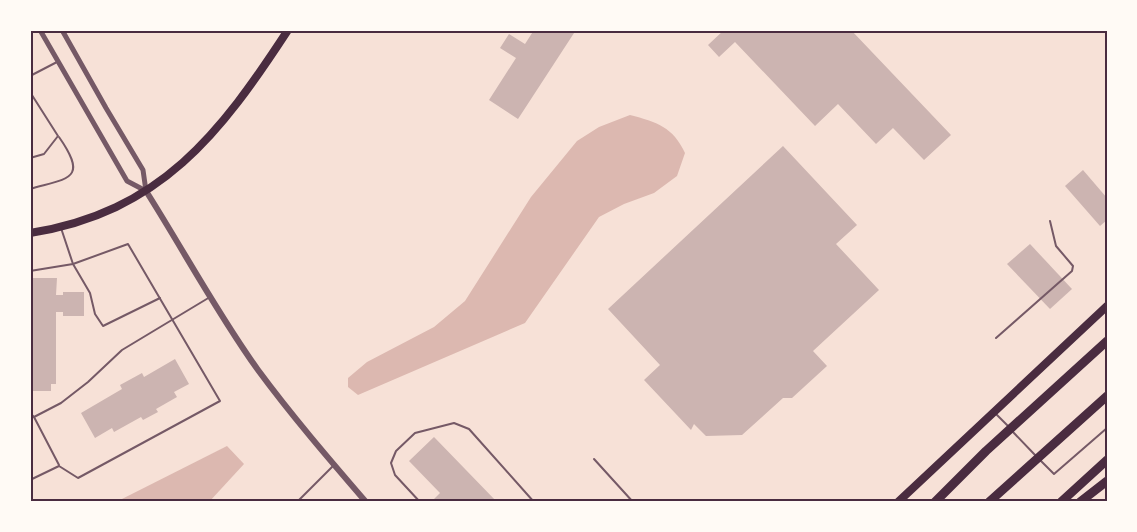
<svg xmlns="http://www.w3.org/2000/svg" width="1137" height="532" font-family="Karla,sans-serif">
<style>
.water{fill:#dcb8b0}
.building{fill:#ccb4b1}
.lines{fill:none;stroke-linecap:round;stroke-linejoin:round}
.service{stroke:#755966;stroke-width:2}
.minor{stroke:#755966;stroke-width:5}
.tertiary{stroke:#755966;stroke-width:6}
.secondary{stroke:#4a2c40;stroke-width:8}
.motorway{stroke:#4a2c40;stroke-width:9}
.neatline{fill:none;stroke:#4a2c40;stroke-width:2}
</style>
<rect width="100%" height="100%" fill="#f7e1d7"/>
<!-- water -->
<g class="water">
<path d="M630,115C657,122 673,127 685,153L677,176L654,193L624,204L599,217L525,323L358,395L348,387V378L367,362L434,327L465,301L531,197L577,141L599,127Z"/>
<path d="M227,446L244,464L209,502H116Z"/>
</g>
<!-- building -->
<g class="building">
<path d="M534,30H576L518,119L489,100L516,58L500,48L509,34L525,44Z"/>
<path d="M724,30H851L951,135L924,160L893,128L876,144L838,104L815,126L735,42L719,57L708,45Z"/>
<path d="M783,146L857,225L836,244L879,290L813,351L827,366L792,398H783L742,435L706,436L694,424L691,430L644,380L660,365L608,309Z"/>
<path d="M1083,170L1107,198V220L1100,226L1065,186Z"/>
<path d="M1030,244L1072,289L1050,309L1007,264Z"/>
<path d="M30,278H57L56,295H63V292H84V316H63V312H56V384H51V391H30Z"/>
<path d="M175,359L189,384L174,392L177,397L156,409L158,412L143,420L141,417L114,432L112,428L95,438L81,413L122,389L120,385L142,373L144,377Z"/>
<path d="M434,437L497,502H431L440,493L409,461Z"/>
</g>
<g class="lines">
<!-- service -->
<g class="service">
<path d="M30,76L57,62"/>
<path d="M30,92L58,136L44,154L30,158"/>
<path d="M30,189C68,178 89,180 59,137"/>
<path d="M61,228L73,264L90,293L95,314L103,326L160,298"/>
<path d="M30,271L73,264L128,244L220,401L78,478L59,466L30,480"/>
<path d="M996,338L1072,271L1073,266L1056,246L1050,221"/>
<path d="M30,413L34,417L61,403L88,382L122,350L210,297"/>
<path d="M996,414L1009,427"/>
<path d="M34,417L59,465"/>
<path d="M1013,432L1036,456"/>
<path d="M594,459L633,502"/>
<path d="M1040,460L1054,474L1107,428"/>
<path d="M297,502L334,465"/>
<path d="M420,502L395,475L391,463L396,451L415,433L454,423L469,429L534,502"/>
</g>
<!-- minor -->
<g class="minor">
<path d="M40,30L127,181L146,191"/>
<path d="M62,30L106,108L143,170L146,191"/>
</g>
<!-- tertiary -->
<path class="tertiary" d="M146,191C184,251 217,313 258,370C292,416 329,459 366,502"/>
<!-- secondary -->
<g class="secondary">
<path d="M30,233C161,212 220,134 288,30"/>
<path d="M898,502L1107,306"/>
</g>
<!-- motorway -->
<g class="motorway">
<path d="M935,502L986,451L1107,341"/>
<path d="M989,502L1107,396"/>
<path d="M1061,502L1107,460"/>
<path d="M1080,502L1107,481"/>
</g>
</g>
<!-- border -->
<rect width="1137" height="532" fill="none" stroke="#fffaf5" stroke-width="63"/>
<rect x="32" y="32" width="1074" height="468" class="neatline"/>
</svg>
